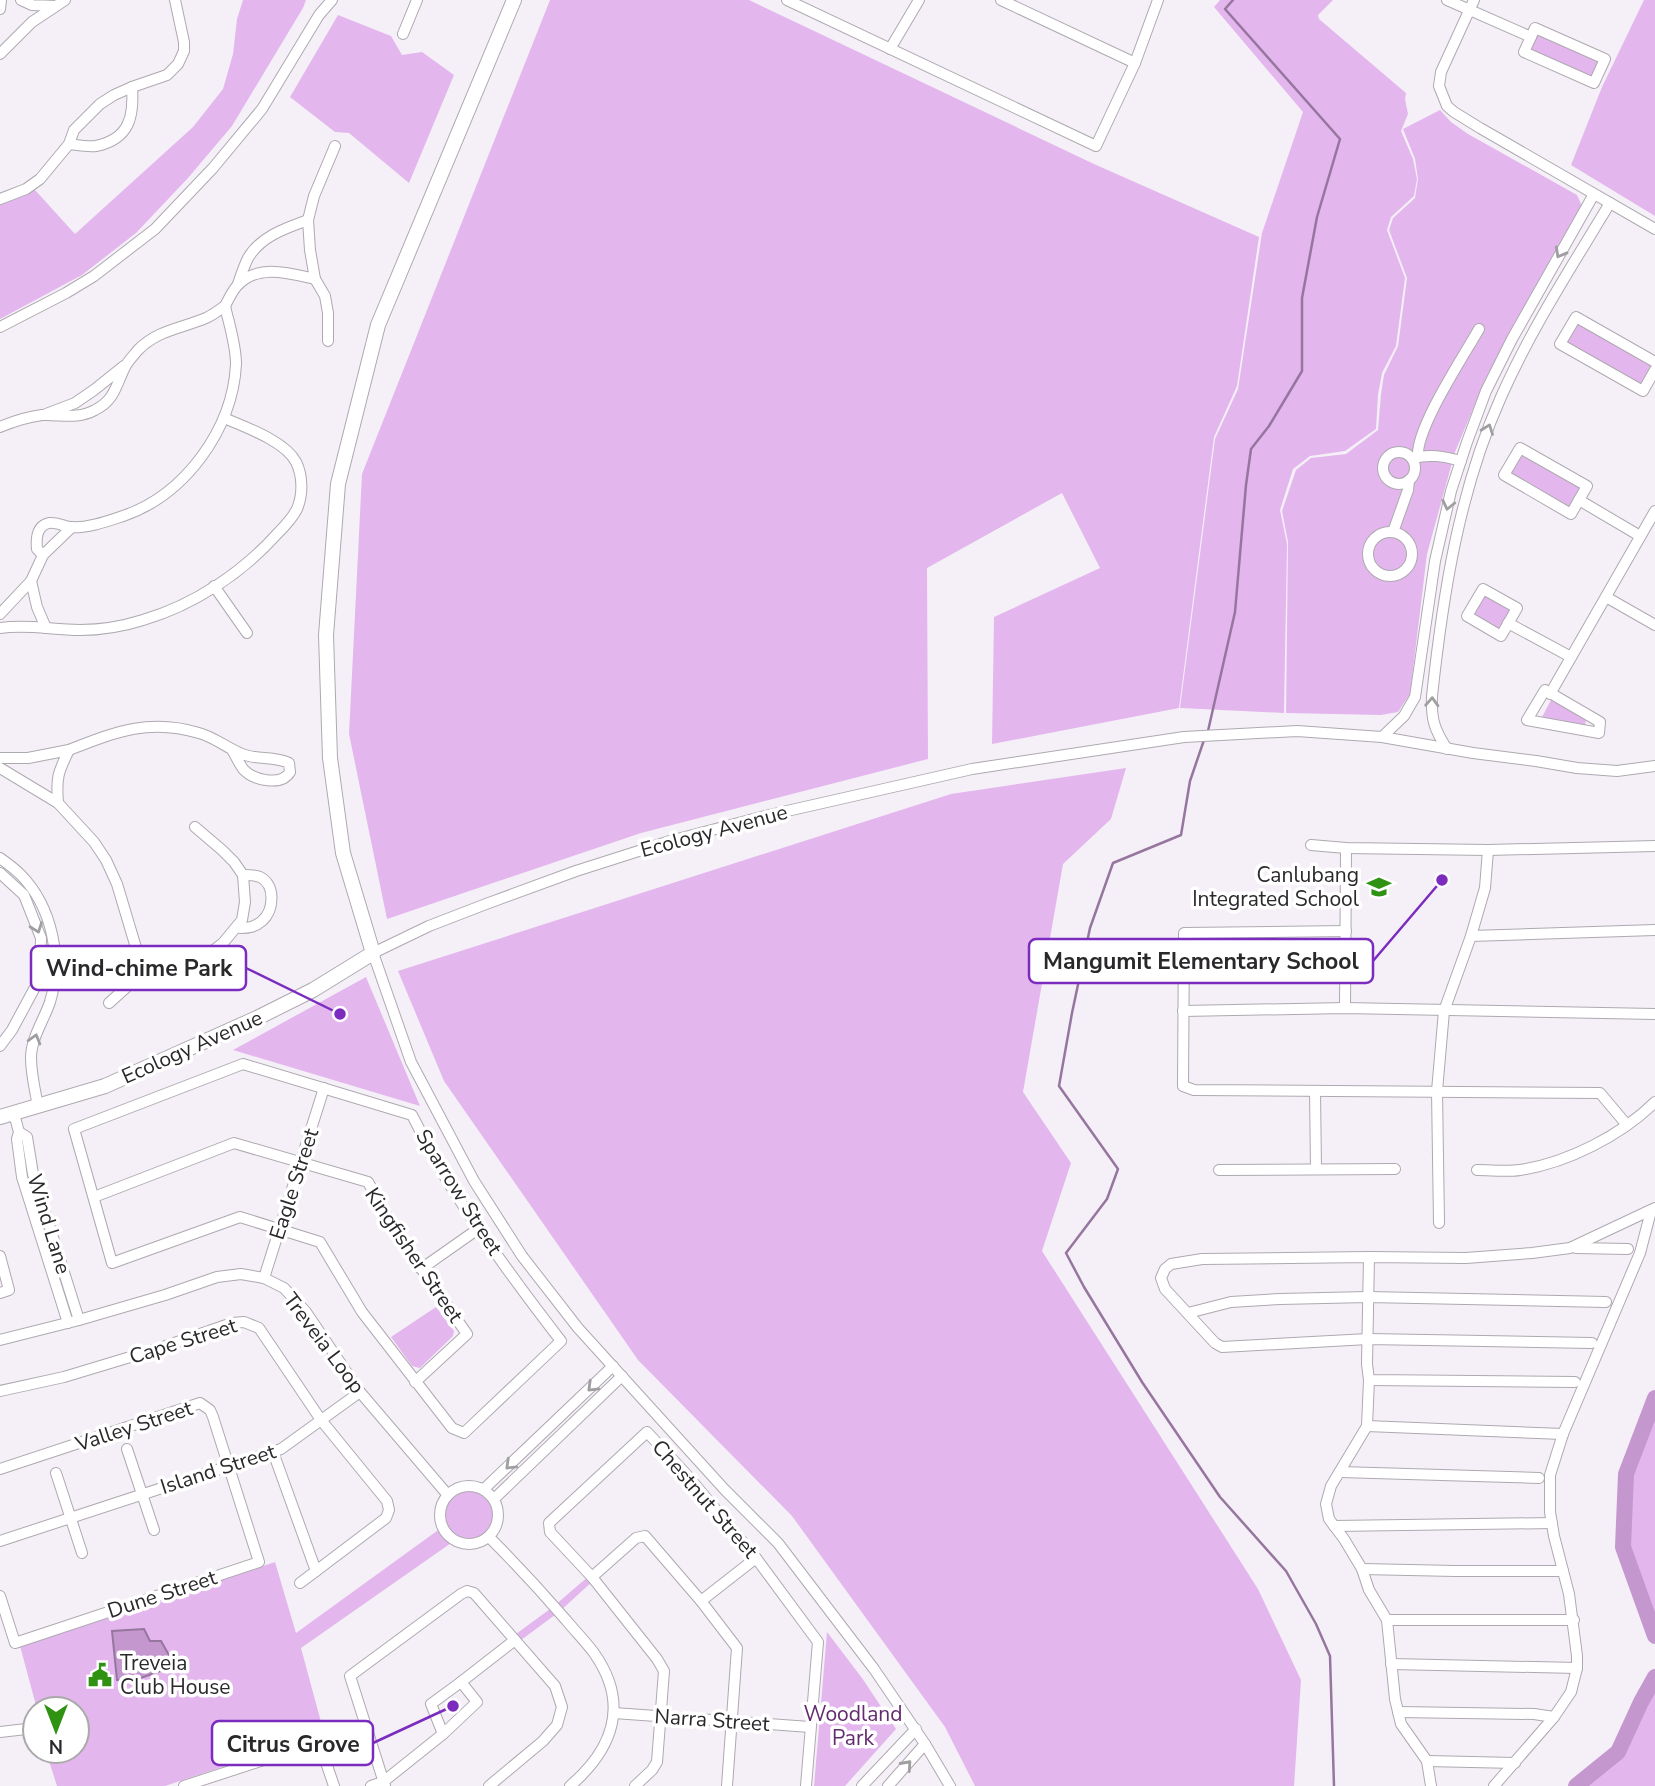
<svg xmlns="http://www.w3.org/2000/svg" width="1655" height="1786" font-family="'Nunito Sans',sans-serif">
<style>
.green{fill:#e3b7ed}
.water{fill:#c597cf;stroke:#96769e;stroke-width:2}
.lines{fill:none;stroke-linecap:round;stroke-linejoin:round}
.stream{stroke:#96769e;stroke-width:2.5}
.river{stroke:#c597cf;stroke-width:16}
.street-casing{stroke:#aea9b0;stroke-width:12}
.secondary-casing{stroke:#aea9b0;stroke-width:16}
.street{stroke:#fff;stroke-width:10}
.secondary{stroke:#fff;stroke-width:14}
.oneway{stroke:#9f9ea0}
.labels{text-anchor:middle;stroke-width:7;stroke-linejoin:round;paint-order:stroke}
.street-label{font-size:21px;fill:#2a282b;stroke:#fff}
.poi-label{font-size:21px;fill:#2a282b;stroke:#fff;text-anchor:end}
.park-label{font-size:21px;fill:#622b6e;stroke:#fff}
.leader{fill:none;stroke:#7b2cbf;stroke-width:2.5}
.callout-dot{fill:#7b2cbf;stroke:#fff;stroke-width:2.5}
.callout{fill:#fff;stroke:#7b2cbf;stroke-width:2.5}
.callout-label{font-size:23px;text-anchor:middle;font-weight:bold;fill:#2a282b}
</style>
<rect width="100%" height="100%" fill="#f5f0f7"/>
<!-- green -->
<g class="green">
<path d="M243,0H306L303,8L232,126L188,178L136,233L82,275L0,319V204L35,190L75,234L193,127L223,89L233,54L237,19Z"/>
<path d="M550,0H749L1094,164L1259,237L1237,386L1214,437L1179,708L992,744L994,617L1100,568L1062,493L927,568L928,759L641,833L387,919L349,734L362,474Z"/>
<path d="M1220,0H1333L1318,15L1319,19L1406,93L1405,99L1408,114L1401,131L1413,159L1417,179L1414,196L1391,217L1387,230L1405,278L1396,346L1382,373L1378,395L1376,429L1345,451L1310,456L1293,469L1280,510L1287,544L1284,713L1180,708L1215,439L1238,389L1262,233L1303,112L1214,7Z"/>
<path d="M1644,0H1655V216L1571,165L1602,87Z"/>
<path d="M338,15L391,36L402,55L422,52L454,75L409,183L349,133L335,132L290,97Z"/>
<path d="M1536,30L1603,59L1593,81L1527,51Z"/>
<path d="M1440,110L1451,122L1468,134L1577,195L1582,206L1486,378L1455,452L1427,554L1410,694L1398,712L1381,715L1286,713L1288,542L1282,511L1296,470L1311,458L1346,454L1378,430L1381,394L1384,375L1398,346L1407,278L1389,230L1393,218L1415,198L1418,179L1415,159L1403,129Z"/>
<path d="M1576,320L1655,364L1642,387L1565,343Z"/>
<path d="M1520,454L1581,487L1570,507L1509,475Z"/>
<path d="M1484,594L1512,610L1500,631L1472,616Z"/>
<path d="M1551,700L1586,719L1585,727L1541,719Z"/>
<path d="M1126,768L1111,819L1063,864L1023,1092L1071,1163L1042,1251L1258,1589L1301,1680L1294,1786H975L945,1727L792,1516L638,1360L444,1081L398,971L951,794Z"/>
<path d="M366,977L420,1106L233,1050Z"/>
<path d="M436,1307L454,1331L453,1336L420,1368L412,1366L391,1337Z"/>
<path d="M1655,1398V1636L1623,1547L1626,1474Z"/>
<circle cx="469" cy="1514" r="25"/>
<path d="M441,1528L446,1535L454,1541L301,1648L324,1733L165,1786H57L48,1758V1751H77V1709H37L20,1646L275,1562L296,1633Z"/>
<path d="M590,1575L594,1580L559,1612L517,1643L512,1637L554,1606Z"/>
<path d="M827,1632L862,1678L896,1729L845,1786H814Z"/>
<path d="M1655,1677V1786H1576L1618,1752L1641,1702Z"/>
</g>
<!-- water -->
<path class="water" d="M144,1629L150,1641H161L175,1666L135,1680H117L112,1631Z"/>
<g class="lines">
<!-- stream -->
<g class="stream">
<path d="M1208,731L1235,612L1246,485L1251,449L1269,426L1302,371V298L1317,217L1340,139L1225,9L1233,0"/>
<path d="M1204,740L1190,781L1181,835L1113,863L1090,928L1072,1013L1059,1086L1118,1169L1107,1199L1066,1253L1084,1287L1142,1382L1220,1497L1286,1571L1316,1624L1330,1656L1334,1786"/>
</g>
<!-- river -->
<g class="river">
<path d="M1655,1398L1626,1474L1623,1547L1655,1636"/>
<path d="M1576,1786L1618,1752L1641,1702L1655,1677"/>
</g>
<!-- street casing -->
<g class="street-casing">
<g id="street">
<path d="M21,0L32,5L55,6"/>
<path d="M787,0L1096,146L1135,63L1158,0"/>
<path d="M1001,0L1135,63"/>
<path d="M1447,0L1531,37"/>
<path d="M1474,0L1441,72L1439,86L1447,106L1454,112L1480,128L1655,229"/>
<path d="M0,9L1,0"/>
<path d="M1535,28L1605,59L1594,83L1524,52Z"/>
<path d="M403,34L417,0"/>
<path d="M890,49L919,0"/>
<path d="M0,54L32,22L65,0"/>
<path d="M69,144C77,145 88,147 96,146C130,139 134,116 132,87"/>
<path d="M0,199L26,189L40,179L69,144L74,130L100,104L114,95L132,87L167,75L178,64L184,51V42L175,0"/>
<path d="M238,284C241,275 244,266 248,258C261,236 286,228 308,220"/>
<path d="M225,306C228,300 232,292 236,287C256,263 289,273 315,279"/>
<path d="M0,327L66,293L94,276L155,229L213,168L262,109L319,15L332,0"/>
<path d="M328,341V313L325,296L315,279L310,250L308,220L314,196L335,146"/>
<path d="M1655,362L1576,317L1560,344L1643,391L1655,370"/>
<path d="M46,414L75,403L94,390L124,366"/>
<path d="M0,427C14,421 27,417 42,415C60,414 77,420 95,410C115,400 116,385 125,367C128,361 134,355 138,350C157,330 183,328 206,318C213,315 219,310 225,306C229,324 236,345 236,364C233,429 185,495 123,516C108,521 86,529 70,527C63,526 56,522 49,523C36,526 36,539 37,549L43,555"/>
<path d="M1520,448L1587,486L1571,514L1504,475Z"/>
<circle cx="1399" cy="468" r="16"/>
<path d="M1418,456C1416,428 1463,357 1479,329"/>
<path d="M1412,458C1430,454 1443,456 1461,461"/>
<path d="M1579,500L1640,536"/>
<circle cx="1390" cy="554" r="22"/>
<path d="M1393,532L1408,490L1409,480"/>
<path d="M31,581L37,607L46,628"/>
<path d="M214,586L247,633"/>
<path d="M1483,589L1517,608L1501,636L1467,616Z"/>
<path d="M1606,597L1655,625"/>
<path d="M0,614L31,581L43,555L72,527"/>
<path d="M1508,623L1571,657"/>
<path d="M0,628C28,624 52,630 80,630C101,630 124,626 143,620C194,605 242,573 277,534C285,526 292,519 297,509C303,495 303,476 296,462C285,441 245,427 224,418"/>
<path d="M1545,690L1600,722L1599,733L1527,720Z"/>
<path d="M1550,694L1655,511"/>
<path d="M1382,737L1404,716L1415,697L1435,561L1451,491L1467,442L1486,391L1512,339L1594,194"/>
<path d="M1447,749C1434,729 1431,719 1432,696C1443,594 1459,491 1501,397C1531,329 1572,266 1610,203"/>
<path d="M69,750C115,732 149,718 199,733C214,737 227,748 242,754C257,760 274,756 289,763L290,772C282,786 255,781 244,770C239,764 236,756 232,750"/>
<path d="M0,758H28L69,750C58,772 56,778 58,803"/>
<path d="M0,768L58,803L94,842L106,860L117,884L137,951L146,961L162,969L179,968L210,953L223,943L242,920L245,902L243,875L234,862L222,850L195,827"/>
<path d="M1311,845L1346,848L1488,850L1655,846"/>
<path d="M0,858C7,863 15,869 21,875C52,907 63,959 50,1002C44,1020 31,1038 31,1058C31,1074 35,1090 38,1106"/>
<path d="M0,873L24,895L41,938L40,978L12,1030L0,1046"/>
<path d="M238,926L241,928C249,928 255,927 262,921C274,910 276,885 260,877C255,875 247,875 243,875"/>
<path d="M1346,931L1184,933L1183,1086L1194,1090L1600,1093L1627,1125"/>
<path d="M1471,936L1655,930"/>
<path d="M109,1003L140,975L146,961"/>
<path d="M1345,1008L1346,848"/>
<path d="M1183,1011L1345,1008L1655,1014"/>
<path d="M243,1064L412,1115C423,1136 433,1157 445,1177C480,1234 520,1288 561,1341L464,1433L452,1428L362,1312L320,1242L240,1217L112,1263L74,1129Z"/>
<path d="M1315,1091L1316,1169"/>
<path d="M14,1114L19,1132L17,1139L22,1177L68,1323"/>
<path d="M19,1132L27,1137L33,1174L79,1320"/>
<path d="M1219,1170L1395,1169"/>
<path d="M1477,1170C1491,1170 1506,1172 1520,1170C1567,1163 1622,1135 1655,1102"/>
<path d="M94,1197L234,1143L368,1182L394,1229L467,1334L415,1382"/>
<path d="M1439,1223L1437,1091L1444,1011L1471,936L1485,888L1488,850"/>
<path d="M1576,1248L1628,1249"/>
<path d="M0,1256L9,1290L0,1293"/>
<path d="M1369,1257L1367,1364L1369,1380L1575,1382"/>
<path d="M421,1269L478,1229"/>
<path d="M264,1278L324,1088"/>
<path d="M1188,1313L1231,1302L1280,1299L1368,1297L1606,1302"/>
<path d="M0,1340L79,1320L165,1295L217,1277L241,1274L264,1278L284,1288L306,1312L360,1392L447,1494"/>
<path d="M1592,1343L1368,1339L1222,1347L1215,1343L1165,1289L1161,1278L1165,1269L1171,1264L1202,1259L1369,1257L1466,1258L1532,1253L1570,1248L1655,1208"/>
<path d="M1369,1380L1367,1426L1331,1486L1326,1504L1329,1519L1344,1539L1362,1569L1369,1590L1387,1620L1395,1699L1401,1724L1427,1761L1431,1786"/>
<path d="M0,1391L64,1377L160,1348L232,1323L244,1322L259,1328L321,1420L387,1501L389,1510L386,1518L316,1571L273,1452"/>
<path d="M1367,1426L1563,1434"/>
<path d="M127,1449L154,1530"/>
<path d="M0,1469L200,1403L210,1410L213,1417L259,1562L15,1643L0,1596"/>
<path d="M1340,1472L1539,1478"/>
<path d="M56,1473L82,1553"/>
<circle cx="469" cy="1515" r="29"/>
<path d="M484,1489L613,1366"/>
<path d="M494,1499L622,1376"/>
<path d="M1334,1526L1552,1523"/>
<path d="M489,1537C516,1564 541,1591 566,1620C575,1631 586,1642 594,1653C630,1704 613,1749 570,1786"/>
<path d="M0,1541L281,1449L360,1392"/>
<path d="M1362,1569L1455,1571H1563"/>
<path d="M592,1577L636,1538L645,1536L701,1601L737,1648L727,1786"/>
<path d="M300,1583L316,1571"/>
<path d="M701,1601L756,1558"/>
<path d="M1387,1620H1574"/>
<path d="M1391,1664L1577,1668"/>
<path d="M1398,1712L1534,1714L1554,1717"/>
<path d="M614,1713L810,1727"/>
<path d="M77,1714C86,1721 85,1731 77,1739"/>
<path d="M0,1732L35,1728"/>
<path d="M443,1734L431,1704L461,1682"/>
<path d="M1427,1761L1515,1763"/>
<path d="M184,1786L319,1742L334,1786"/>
<path d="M371,1786L383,1782L443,1734L477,1702L461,1682L515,1640"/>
<path d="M385,1786L350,1676L461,1594L467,1591L474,1593L555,1686L562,1707L557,1725L543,1741L489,1786"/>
<path d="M635,1786L652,1770L657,1762L664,1671L657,1659L592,1577L550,1532L549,1523L647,1432L687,1475L756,1558L818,1642L806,1786"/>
<path d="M862,1786L916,1729"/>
<path d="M888,1786L925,1744"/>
<path d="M950,1786L925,1744L874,1669L778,1543L725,1490L578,1328L522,1256L474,1181L411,1062L373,953L429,926L486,904L576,871L670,841L765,816L972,769L1184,737L1297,731L1382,737L1473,753L1536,761L1577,768L1617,771L1655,766"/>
<path d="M1494,1786L1554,1717L1571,1692L1577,1668V1656L1569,1594L1554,1536L1550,1512V1475L1563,1434L1640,1253L1651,1211"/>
</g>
</g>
<!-- secondary casing -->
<g class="secondary-casing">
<path id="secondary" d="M0,1117L105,1086L257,1018L313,990L373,953L343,853L330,758L326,635L338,484L378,325L514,0"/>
</g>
<!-- street -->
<use href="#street" class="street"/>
<!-- secondary -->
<use href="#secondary" class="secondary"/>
</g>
<!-- one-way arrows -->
<defs><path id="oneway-chevron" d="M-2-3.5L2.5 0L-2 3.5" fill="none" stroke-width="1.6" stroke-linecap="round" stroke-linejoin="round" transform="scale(1.75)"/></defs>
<g class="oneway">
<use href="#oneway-chevron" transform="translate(1560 253) rotate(119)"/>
<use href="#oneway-chevron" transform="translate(1488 429) rotate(-70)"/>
<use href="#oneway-chevron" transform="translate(1448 505) rotate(103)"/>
<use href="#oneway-chevron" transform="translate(1432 702) rotate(-87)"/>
<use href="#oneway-chevron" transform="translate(37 928) rotate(70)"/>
<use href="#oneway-chevron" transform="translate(35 1039) rotate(-74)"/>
<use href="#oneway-chevron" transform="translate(592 1387) rotate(136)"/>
<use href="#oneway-chevron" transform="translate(510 1465) rotate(136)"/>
<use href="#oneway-chevron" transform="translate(907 1765) rotate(-48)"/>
</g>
<!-- icons -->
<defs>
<g id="school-bare" transform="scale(1.89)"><path d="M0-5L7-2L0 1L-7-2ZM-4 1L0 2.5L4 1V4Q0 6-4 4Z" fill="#309213" stroke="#fff" stroke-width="2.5" paint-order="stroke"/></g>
<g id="civic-bare" transform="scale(1.89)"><path d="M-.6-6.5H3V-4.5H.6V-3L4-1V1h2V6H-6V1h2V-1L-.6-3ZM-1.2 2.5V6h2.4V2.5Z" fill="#309213" stroke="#fff" stroke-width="2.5" paint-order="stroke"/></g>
</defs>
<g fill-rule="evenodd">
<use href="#school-bare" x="1379" y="887"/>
<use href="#civic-bare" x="100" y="1675"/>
</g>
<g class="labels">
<!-- street labels -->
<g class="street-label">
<text transform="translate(714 831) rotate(-15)" y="7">Ecology Avenue</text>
<text transform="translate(192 1047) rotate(-24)" y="7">Ecology Avenue</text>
<text transform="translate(294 1184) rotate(-72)" y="7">Eagle Street</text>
<text transform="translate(459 1192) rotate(58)" y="7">Sparrow Street</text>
<text transform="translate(49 1224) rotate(73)" y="7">Wind Lane</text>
<text transform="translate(414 1255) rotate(56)" y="7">Kingfisher Street</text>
<text transform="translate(183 1341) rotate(-17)" y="7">Cape Street</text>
<text transform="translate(324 1343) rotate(53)" y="7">Treveia Loop</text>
<text transform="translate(134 1426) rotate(-18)" y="7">Valley Street</text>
<text transform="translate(218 1469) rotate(-18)" y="7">Island Street</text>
<text transform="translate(705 1499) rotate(49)" y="7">Chestnut Street</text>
<text transform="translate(162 1594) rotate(-18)" y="7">Dune Street</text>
<text transform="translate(712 1720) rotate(4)" y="7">Narra Street</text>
</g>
<!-- poi labels -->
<g class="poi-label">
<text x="1359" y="882">Canlubang<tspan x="1359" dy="24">Integrated School</tspan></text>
<text x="120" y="1670" text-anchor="start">Treveia<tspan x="120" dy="24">Club House</tspan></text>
</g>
<!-- park labels -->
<g class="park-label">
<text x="853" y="1721">Woodland<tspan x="853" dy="24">Park</tspan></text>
</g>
</g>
<!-- callouts -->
<path class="leader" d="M1442 880L1373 961M340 1014L246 968M453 1706L373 1743"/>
<g class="callout-dot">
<circle cx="1442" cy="880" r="7"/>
<circle cx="340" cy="1014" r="7"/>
<circle cx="453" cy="1706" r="7"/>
</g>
<g class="callout">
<rect x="1029" y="939" width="344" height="44" rx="7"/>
<rect x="31" y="946" width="215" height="44" rx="7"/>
<rect x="212" y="1721" width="161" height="44" rx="7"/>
</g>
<g class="callout-label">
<text x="1201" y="969">Mangumit Elementary School</text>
<text x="139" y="976">Wind-chime Park</text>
<text x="293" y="1752">Citrus Grove</text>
</g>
<!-- north arrow -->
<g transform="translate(56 1730) rotate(180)"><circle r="33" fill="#ffffff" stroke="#aaa9aa" stroke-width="2"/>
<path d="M0-5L12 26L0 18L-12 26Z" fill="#309213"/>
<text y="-10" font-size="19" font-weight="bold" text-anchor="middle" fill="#2a282b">N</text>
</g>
</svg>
